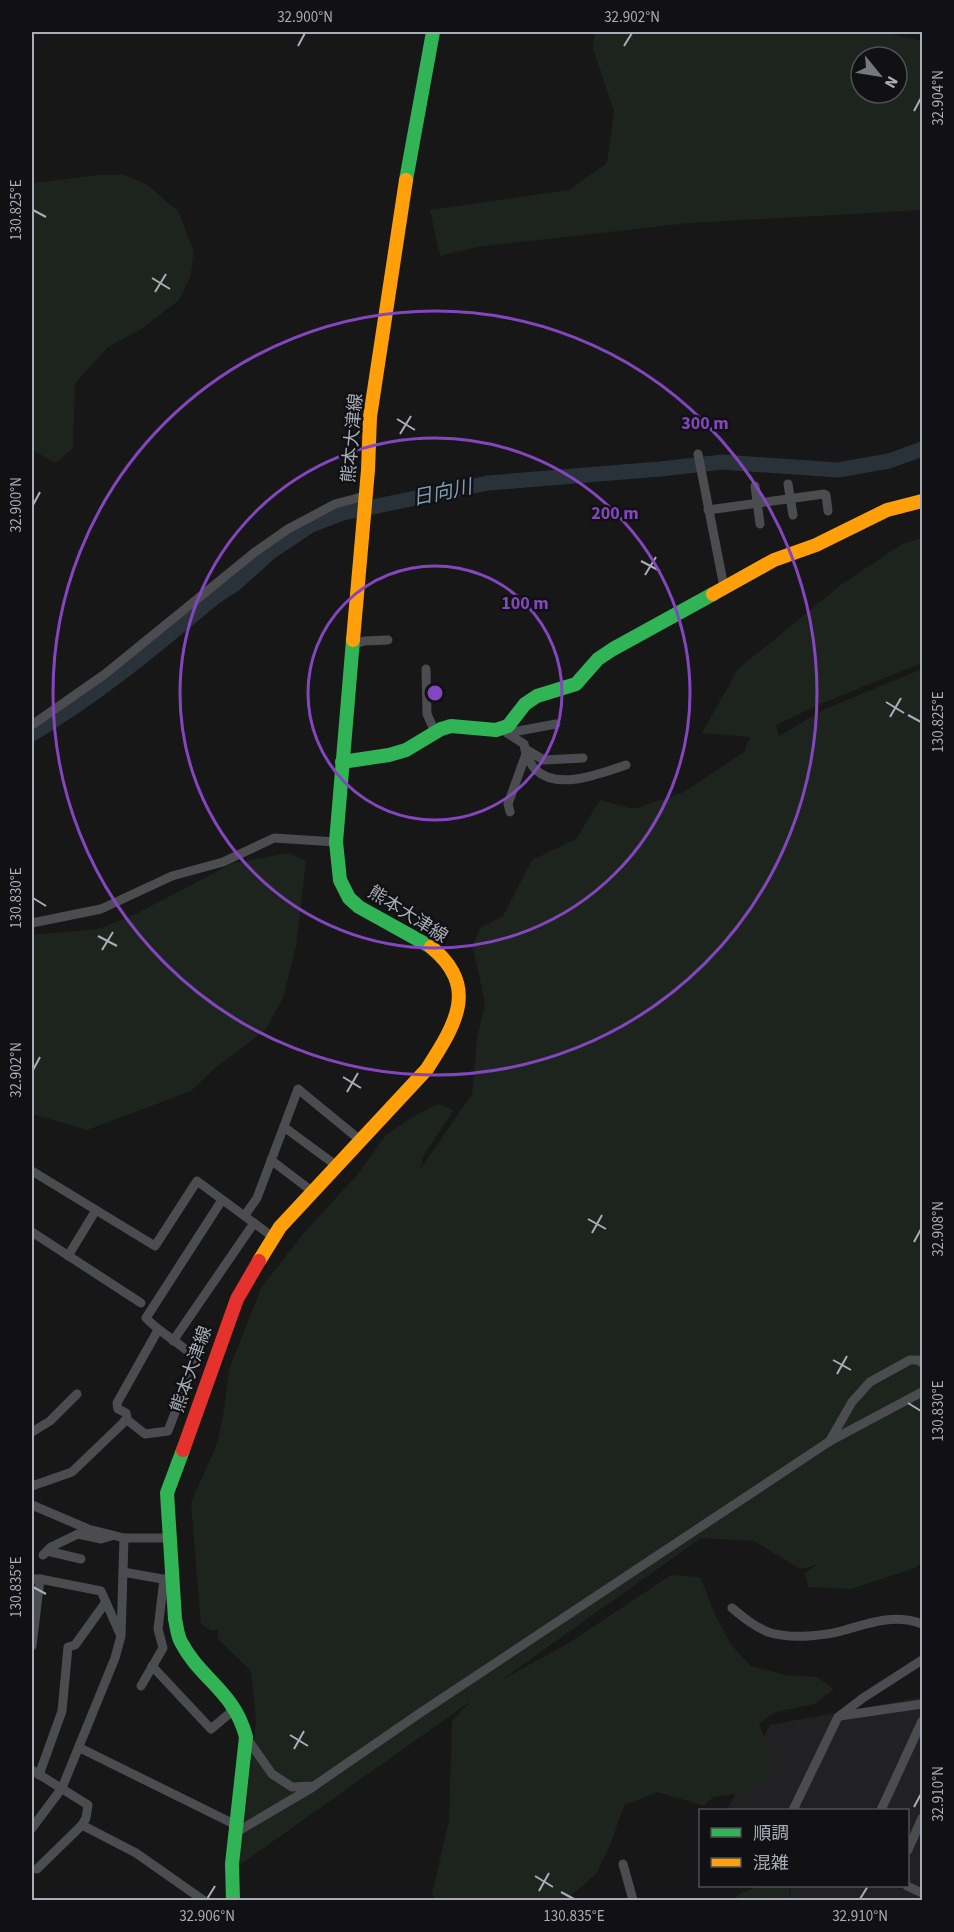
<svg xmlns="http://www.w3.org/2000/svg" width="954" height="1932" font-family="'Source Sans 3','Noto Sans JP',sans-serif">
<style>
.built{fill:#212123}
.green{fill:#1d241e;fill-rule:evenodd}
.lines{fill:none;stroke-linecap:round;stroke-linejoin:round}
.river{stroke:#2a3239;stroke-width:15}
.street{stroke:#4b4c50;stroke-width:9}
.fast{stroke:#30b455;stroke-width:14}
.slow{stroke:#ff9f0a;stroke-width:14}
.jam{stroke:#e5322d;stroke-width:14}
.ticks{fill:none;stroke:#a8adb8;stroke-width:2}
.ring{fill:none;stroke:#8446be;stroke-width:3}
.labels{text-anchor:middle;stroke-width:5;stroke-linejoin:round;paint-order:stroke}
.street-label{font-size:18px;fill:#a8adb8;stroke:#111113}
.water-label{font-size:20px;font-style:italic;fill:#7f9bb3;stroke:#111113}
.centre{fill:#8446be;stroke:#111113;stroke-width:3}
.ring-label{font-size:18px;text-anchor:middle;font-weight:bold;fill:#8446be;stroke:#111113;stroke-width:5;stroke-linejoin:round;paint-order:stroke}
.neatline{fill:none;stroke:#a8adb8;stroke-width:2}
.ticks-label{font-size:15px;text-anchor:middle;fill:#a8adb8}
</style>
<rect width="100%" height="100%" fill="#171717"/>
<!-- built -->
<path class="built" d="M922,1697V1900H791L790,1886H908V1810H727L770,1725Z"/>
<!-- green -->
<g class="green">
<path d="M595,32H883L922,41V210L689,223L477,247L440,256L430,210L569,190L607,163L614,111L593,48ZM861,57H897V93H861Z"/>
<path d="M98,175H124L146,184L178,211L194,252L190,277L179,300L141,329L108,347L75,383L73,448L56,463L32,450V188L35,183Z"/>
<path d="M922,538V663L820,704L776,725L779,736L825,709L922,669V1563L915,1568L851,1589L808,1587L805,1573L817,1565L800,1569L754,1541L701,1538L500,1681L567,1644L671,1575L700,1577L715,1615L732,1646L751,1666L785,1675L817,1677L834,1689L814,1704L776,1712L759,1723L771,1758L764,1781L748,1792L713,1797L704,1806L658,1792L624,1805L611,1843L596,1874L566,1900H435L432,1894L449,1821L452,1721L471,1701L238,1866L256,1722L251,1671L217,1638L219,1629L212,1631L201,1624L191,1502L217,1444L224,1411L229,1370L261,1288L302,1235L357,1175L386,1135L416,1115L438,1104L454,1110L423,1156L421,1168L472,1094L477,1039L485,1003L473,947L480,928L503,916L532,860L576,839L600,800L633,809L684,792L744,752L750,737L702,733L738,669L842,584L902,544Z"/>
<path d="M289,853L306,861L296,946L283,998L265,1030L213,1070L191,1091L87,1130L32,1114V935L98,929L136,914L233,863Z"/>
<path d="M758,1886H789L790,1900H735L738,1895Z"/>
</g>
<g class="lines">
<!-- river -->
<path class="river" d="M32,734C99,694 155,647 215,597L235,584L272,551L311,525L343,513L488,483L660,469L722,462L838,470L889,461L922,449"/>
<!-- street -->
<g class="street">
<path d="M698,454L724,587"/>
<path d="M788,484L793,515"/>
<path d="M755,486L760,524"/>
<path d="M708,510L824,494L826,495L828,511"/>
<path d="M352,645L364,641L388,640"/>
<path d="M426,669L427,714L435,732"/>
<path d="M32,725L105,674L255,552L288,529L335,504L365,496"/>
<path d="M506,731L507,733L556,724"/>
<path d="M507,733L524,744L526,754L508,804L510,812"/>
<path d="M525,749L544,760L583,758"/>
<path d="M526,754C529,759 531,766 536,770C558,791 601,773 626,765"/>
<path d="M32,923L101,909L172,876L223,862L274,838L336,842"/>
<path d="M284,1127L337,1166"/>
<path d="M271,1160L313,1192"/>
<path d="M32,1171L155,1246L197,1181L273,1237"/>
<path d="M245,1215L257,1198L298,1089L360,1140"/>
<path d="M32,1232L141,1303"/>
<path d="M68,1256L96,1210"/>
<path d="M173,1341L254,1223"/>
<path d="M126,1419L145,1434L168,1431L193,1365L194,1357C179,1342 160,1333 146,1318L222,1200"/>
<path d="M32,1432L50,1421L77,1394"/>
<path d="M829,1442L852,1402L870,1382L910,1360H918L922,1363"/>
<path d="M32,1486L72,1472L122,1424L127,1418L126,1413L118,1409L117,1403L158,1330"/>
<path d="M32,1505L88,1529L124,1538H169"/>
<path d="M47,1551L81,1559"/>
<path d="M43,1555L51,1547L78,1534L101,1539L111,1536"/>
<path d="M123,1572L168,1580"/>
<path d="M32,1579H40L101,1591L120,1634"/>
<path d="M732,1608C744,1618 756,1628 771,1633C792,1639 825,1636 845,1630C872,1622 896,1614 922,1624"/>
<path d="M32,1646L40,1579"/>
<path d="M152,1666L211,1729L236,1708"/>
<path d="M141,1686L163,1648L158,1629L164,1579"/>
<path d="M840,1716L922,1704"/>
<path d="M246,1737L272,1774L292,1787L314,1786L423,1711L830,1441L922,1392"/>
<path d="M80,1748L236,1825"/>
<path d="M32,1770L88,1805L86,1818L82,1825L136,1853L203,1900"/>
<path d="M39,1775L62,1711L68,1647L75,1645L106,1602"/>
<path d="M793,1810L838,1717L863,1698L922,1660"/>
<path d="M881,1810L922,1721"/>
<path d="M32,1828L62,1788L115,1658L121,1636L124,1538"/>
<path d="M235,1833L313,1787"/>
<path d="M908,1850L922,1818"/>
<path d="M623,1864L633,1900"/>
<path d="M37,1869L82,1825"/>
<path d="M907,1886L922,1893"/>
</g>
<!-- fast -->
<g class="fast">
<path d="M406,180L433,32"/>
<path d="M353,640L336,842L340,880L349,898L359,907L431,947"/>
<path d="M342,762L389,755L406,750L441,729L451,726L496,730L508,726L525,704L537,696L576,684L598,659L613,649L713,594"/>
<path d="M183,1450L167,1493L175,1619C177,1627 177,1635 181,1642C200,1679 235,1692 246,1737L232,1864L233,1900"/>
</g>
<!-- slow -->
<g class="slow">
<path d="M713,594L774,560L816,545L887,510L922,501"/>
<path d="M353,640L368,470L370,417L406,180"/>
<path d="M259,1261L280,1227L427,1069C455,1025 480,987 431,947"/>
</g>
<!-- jam -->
<path class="jam" d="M183,1450L237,1299L259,1261"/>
</g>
<!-- ticks -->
<path class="ticks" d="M298,46L305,33M624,46L632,33M914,111L921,98M33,210L46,217M152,278L170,289M155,292L166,274M397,419L415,430M400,434L411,416M33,505L40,492M641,561L660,571M645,575L656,557M886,702L904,713M908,715L921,722M890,717L901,698M33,898L46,906M98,936L117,946M102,950L113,932M33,1070L40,1057M343,1077L361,1088M347,1092L358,1073M588,1219L606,1229M592,1233L602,1215M914,1242L921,1229M833,1360L851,1370M837,1374L847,1356M908,1403L921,1411M33,1587L46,1594M290,1735L308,1746M294,1749L304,1731M914,1807L921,1794M535,1876L553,1887M539,1891L549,1873M561,1892L574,1899M207,1899L215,1886M860,1899L868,1886"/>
<!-- distance rings -->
<g class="ring">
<circle cx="435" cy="693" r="127"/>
<circle cx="435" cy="693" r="255"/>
<circle cx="435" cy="693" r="382"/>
</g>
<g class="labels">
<!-- street labels -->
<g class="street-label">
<text transform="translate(352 438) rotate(-85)" y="6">熊本大津線</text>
<text transform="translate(408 914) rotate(32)" y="6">熊本大津線</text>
<text transform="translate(191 1369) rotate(-71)" y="6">熊本大津線</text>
</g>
<!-- water labels -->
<g class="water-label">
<text transform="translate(442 492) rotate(-12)" y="7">日向川</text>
</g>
</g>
<circle cx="435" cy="693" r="9" class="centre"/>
<g class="ring-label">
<text x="705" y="429">300 m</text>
<text x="615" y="519">200 m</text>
<text x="525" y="609">100 m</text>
</g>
<!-- border -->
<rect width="954" height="1932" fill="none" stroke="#111113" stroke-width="66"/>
<!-- legend -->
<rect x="699" y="1809" width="210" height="78" fill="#111113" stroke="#4d4f55" stroke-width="1.5"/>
<rect x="711" y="1828" width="30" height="9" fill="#30b455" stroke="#4d4f55" stroke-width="1.5"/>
<text x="753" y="1839" font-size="18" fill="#a8adb8">順調</text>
<rect x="711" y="1858" width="30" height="9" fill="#ff9f0a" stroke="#4d4f55" stroke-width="1.5"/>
<text x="753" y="1869" font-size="18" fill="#a8adb8">混雑</text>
<!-- north arrow -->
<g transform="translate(879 75) rotate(120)"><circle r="28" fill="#111113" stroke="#4d4f55" stroke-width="1.5"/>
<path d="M0-4.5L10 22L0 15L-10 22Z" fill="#757880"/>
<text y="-9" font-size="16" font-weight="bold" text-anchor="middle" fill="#a8adb8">N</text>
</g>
<rect x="33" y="33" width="888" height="1866" class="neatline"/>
<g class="ticks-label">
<text x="305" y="22">32.900°N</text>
<text x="632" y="22">32.902°N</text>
<text transform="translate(938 98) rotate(-90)" y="5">32.904°N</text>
<text transform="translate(16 210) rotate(-90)" y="5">130.825°E</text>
<text transform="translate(16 505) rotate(-90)" y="5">32.900°N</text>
<text transform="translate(938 722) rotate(-90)" y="5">130.825°E</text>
<text transform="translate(16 898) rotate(-90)" y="5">130.830°E</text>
<text transform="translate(16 1070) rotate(-90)" y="5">32.902°N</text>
<text transform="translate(938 1229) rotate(-90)" y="5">32.908°N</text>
<text transform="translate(938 1411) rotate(-90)" y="5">130.830°E</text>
<text transform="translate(16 1587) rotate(-90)" y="5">130.835°E</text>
<text transform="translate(938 1794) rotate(-90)" y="5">32.910°N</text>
<text x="207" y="1921">32.906°N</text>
<text x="574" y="1921">130.835°E</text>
<text x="860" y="1921">32.910°N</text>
</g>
</svg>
